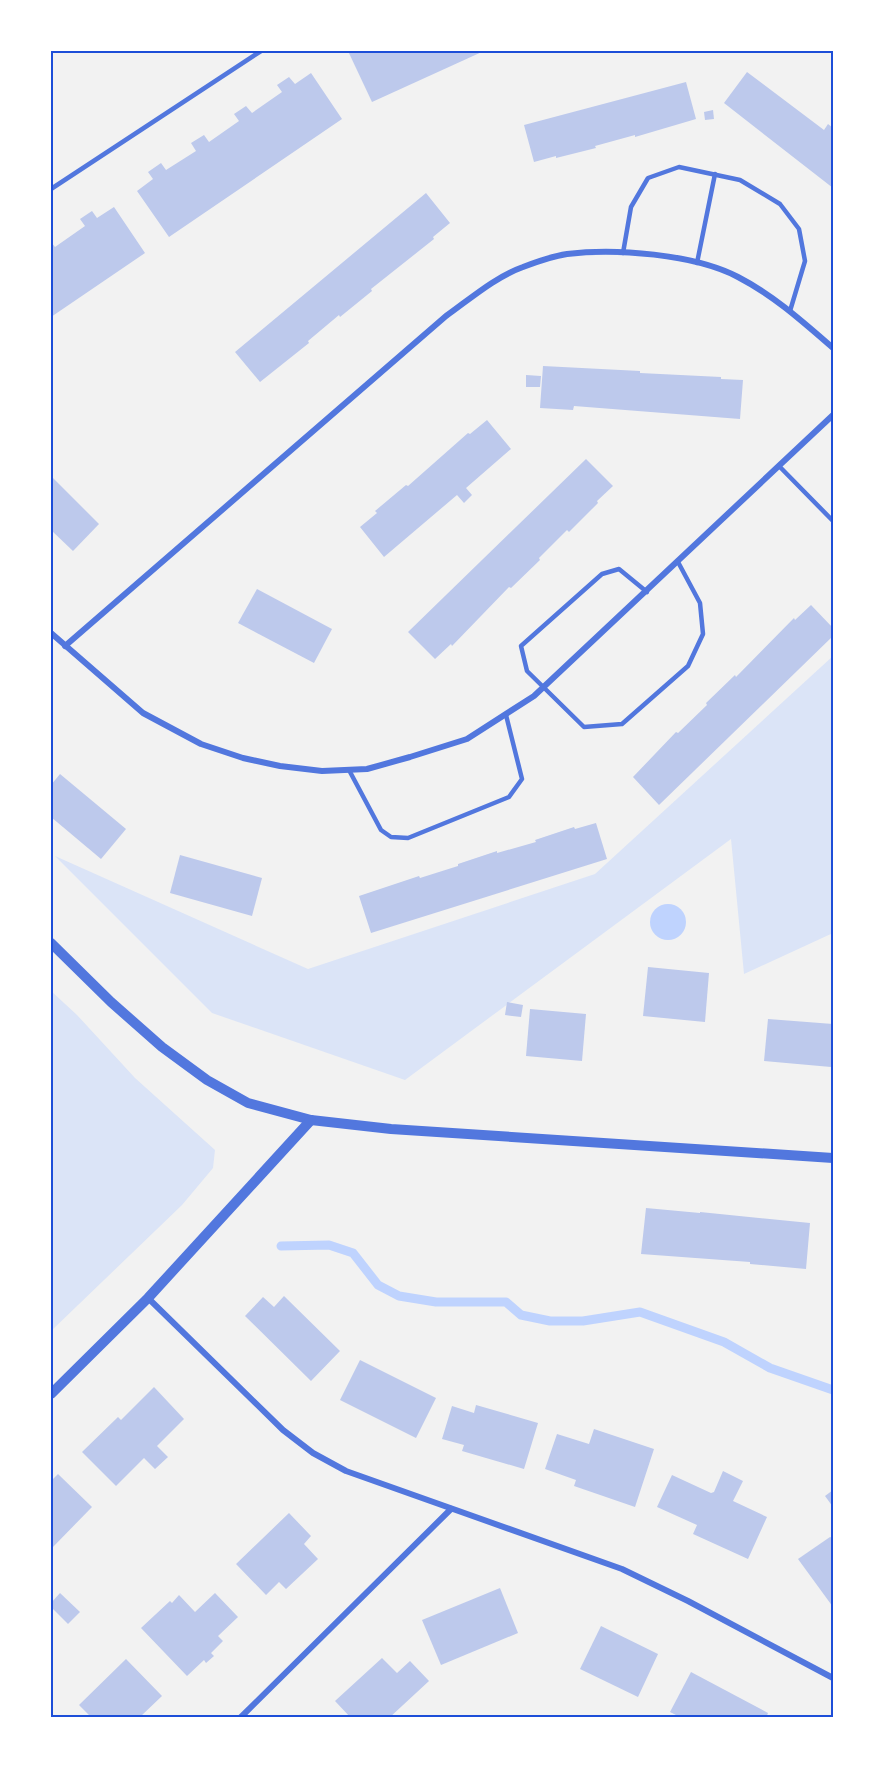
<svg xmlns="http://www.w3.org/2000/svg" width="884" height="1769" font-family="Helvetica,sans-serif">
<style>
.green{fill:#dbe4f7}
.water{fill:#bfd3fe}
.lines{fill:none;stroke-linecap:round;stroke-linejoin:round}
.stream{stroke:#bfd3fe;stroke-width:9}
.building{fill:#bdc9ec}
.service{stroke:#5277de;stroke-width:4.5}
.minor{stroke:#5277de;stroke-width:6}
.tertiary{stroke:#5277de;stroke-width:10}
.neatline{fill:none;stroke:#1d4ed8;stroke-width:2}
</style>
<rect width="100%" height="100%" fill="#f2f2f2"/>
<!-- green -->
<g class="green">
<path d="M833,656V933L744,974L731,839L405,1080L212,1013L55,856L308,969L595,874Z"/>
<path d="M51,991L77,1015L135,1078L215,1150L213,1168L182,1205L51,1331Z"/>
</g>
<!-- water -->
<circle class="water" cx="668" cy="922" r="18"/>
<g class="lines">
<!-- stream -->
<path class="stream" d="M281,1246L329,1245L353,1253L378,1285L399,1296L436,1302H506L521,1315L550,1321H583L640,1312L724,1342L770,1368L833,1390"/>
</g>
<!-- building -->
<g class="building">
<path d="M348,51H484L372,102Z"/>
<path d="M747,72L824,130L828,124L833,128V188L724,103Z"/>
<path d="M311,73L342,119L169,237L137,191L153,179L148,172L161,163L166,170L196,151L191,143L204,135L209,142L239,121L234,114L246,106L252,113L282,92L277,85L289,77L295,84Z"/>
<path d="M686,82L696,119L635,137V135L595,146L596,148L556,158V156L534,162L524,125Z"/>
<path d="M713,110L714,119L705,120L704,112Z"/>
<path d="M426,193L450,223L433,237L434,239L371,289L372,291L340,317L339,315L308,341L309,343L260,382L235,352Z"/>
<path d="M114,207L145,253L51,317V242L55,247L85,226L80,219L92,211L97,218Z"/>
<path d="M543,366L640,371V373L721,377V379L743,380L740,419L574,406L573,410L540,408Z"/>
<path d="M526,375L541,376L540,387H526Z"/>
<path d="M487,420L511,449L466,488L472,495L464,503L457,495L384,557L360,527L377,513L375,511L406,485L408,486L468,433L470,434Z"/>
<path d="M586,459L613,486L597,501L598,503L569,532L567,530L539,558L540,560L511,588L509,587L452,646L451,644L435,659L408,632Z"/>
<path d="M51,476L99,524L73,551L51,530Z"/>
<path d="M257,589L332,629L314,663L238,623Z"/>
<path d="M811,605L833,628V636L659,805L633,777L676,732L678,733L707,705L706,703L735,675L736,677L794,618L795,620Z"/>
<path d="M60,774L126,829L101,859L51,817V785Z"/>
<path d="M596,823L607,859L371,933L359,896L419,876L420,878L458,866V864L497,851V853L536,842L535,840L574,827L575,829Z"/>
<path d="M180,855L262,878L252,916L170,893Z"/>
<path d="M648,967L709,973L705,1022L643,1016Z"/>
<path d="M507,1002L523,1005L521,1017L505,1015Z"/>
<path d="M530,1009L586,1014L582,1061L526,1056Z"/>
<path d="M768,1019L833,1024L831,1067L764,1061Z"/>
<path d="M646,1208L700,1213V1212L810,1223L806,1269L750,1264V1262L641,1254Z"/>
<path d="M284,1296L340,1351L311,1381L245,1316L263,1297L274,1307Z"/>
<path d="M360,1360L436,1398L416,1438L340,1400Z"/>
<path d="M154,1387L184,1419L157,1446L168,1457L155,1469L144,1458L116,1486L82,1452L118,1417L121,1420Z"/>
<path d="M476,1405L538,1423L524,1469L462,1451L464,1445L442,1439L452,1406L474,1413Z"/>
<path d="M594,1429L654,1449L635,1507L574,1486L576,1480L545,1469L557,1434L589,1444Z"/>
<path d="M723,1471L743,1481L733,1501L767,1517L748,1559L693,1534L697,1525L657,1507L672,1475L711,1493L714,1492Z"/>
<path d="M58,1474L92,1507L51,1549V1481Z"/>
<path d="M833,1490V1507L825,1496Z"/>
<path d="M289,1513L311,1536L304,1544L318,1559L286,1589L279,1582L266,1595L236,1564Z"/>
<path d="M830,1537L833,1538V1607L798,1559Z"/>
<path d="M500,1588L518,1633L441,1665L422,1620Z"/>
<path d="M60,1593L80,1612L68,1624L51,1607V1603Z"/>
<path d="M215,1593L238,1617L218,1636L223,1641L211,1653L214,1656L206,1663L204,1660L187,1676L141,1628L170,1601L172,1603L179,1595L195,1612Z"/>
<path d="M601,1626L658,1654L638,1697L580,1669Z"/>
<path d="M382,1658L397,1673L410,1661L429,1681L389,1718H351L335,1701Z"/>
<path d="M126,1659L162,1696L141,1716L143,1718H92L79,1705Z"/>
<path d="M691,1672L768,1713L766,1718H682L670,1712Z"/>
</g>
<g class="lines">
<!-- service -->
<g class="service">
<path d="M51,189L261,51"/>
<path d="M623,253L631,207L648,178L679,167L740,180L780,204L799,229L805,261L790,311"/>
<path d="M697,263L715,174"/>
<path d="M779,466L833,521"/>
<path d="M647,592L619,569L602,574L521,646L527,671L584,727L622,724L688,666L703,634L700,603L678,562"/>
<path d="M349,770L381,830L391,837L408,838L509,797L522,779L506,715"/>
</g>
<!-- minor -->
<g class="minor">
<path d="M51,633L143,713L201,744L243,758L280,766L322,771L367,769L410,757L467,739L534,696L833,415"/>
<path d="M65,646L446,316C470,299 495,277 523,267C536,262 553,256 567,254C615,248 694,254 738,277C773,295 803,322 833,348"/>
<path d="M148,1298L283,1430L313,1453L346,1471L622,1569L688,1601L833,1678"/>
<path d="M240,1718L451,1509"/>
</g>
<!-- tertiary -->
<g class="tertiary">
<path d="M51,943L111,1002L162,1047L207,1080L248,1103L311,1120L391,1129L833,1158"/>
<path d="M51,1394L148,1298L311,1120"/>
</g>
</g>
<!-- border -->
<rect width="884" height="1769" fill="none" stroke="#ffffff" stroke-width="105"/>
<rect x="52" y="52" width="780" height="1664" class="neatline"/>
</svg>
